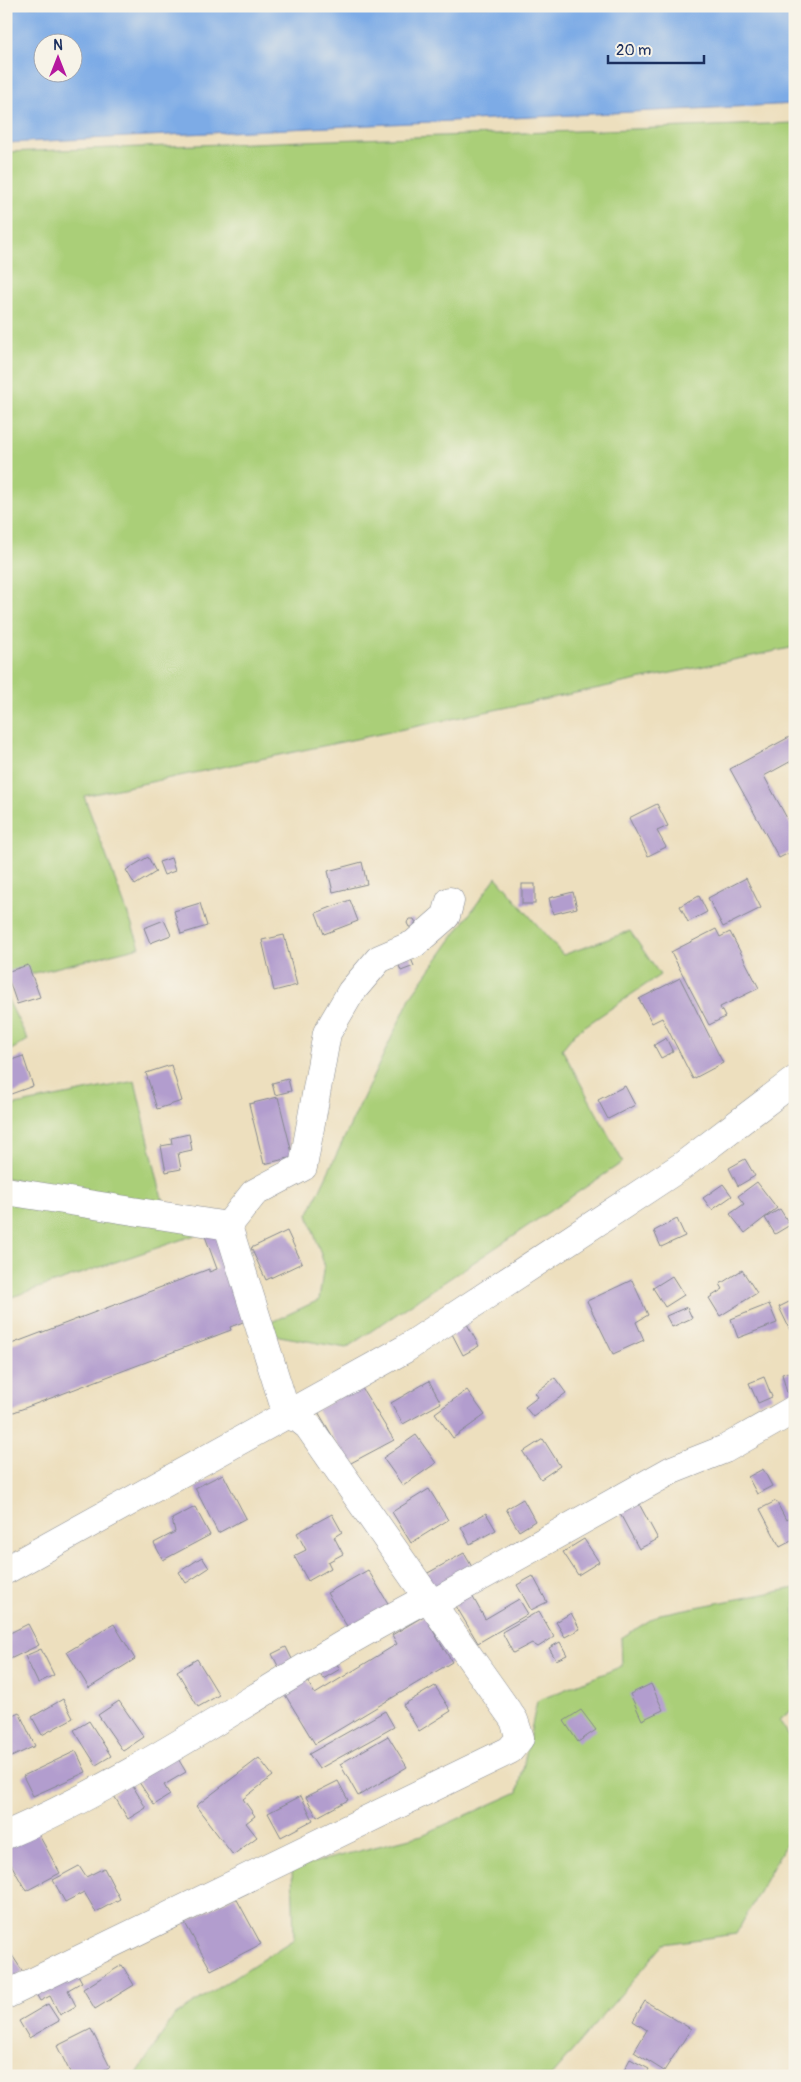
<svg xmlns="http://www.w3.org/2000/svg" width="801" height="2082" font-family="Pangolin,sans-serif">
<style>
.green{fill:#aacf78;stroke:#627f6b}
.water{fill:#7dabe6;stroke:#4c6da2;fill-rule:evenodd}
.building{fill:#b29dce}
.lines{fill:none;stroke-linecap:round;stroke-linejoin:round}
.minor-casing{stroke:#84878e;stroke-width:29}
.minor{stroke:#fff;stroke-width:28}
</style>
<rect width="100%" height="100%" fill="#f7f3e8"/>
<filter id="ink" filterUnits="userSpaceOnUse"><feTurbulence type="fractalNoise" baseFrequency=".02" numOctaves="2"/><feDisplacementMap in="SourceGraphic" scale="10" xChannelSelector="R" yChannelSelector="G"/><feConvolveMatrix kernelMatrix="1 2 1 2 8 2 1 2 1" color-interpolation-filters="sRGB"/></filter>
<filter id="wash" filterUnits="userSpaceOnUse"><feTurbulence type="fractalNoise" baseFrequency=".0096" numOctaves="4" result="noise"/><feDisplacementMap in="SourceGraphic" scale="20" xChannelSelector="R" yChannelSelector="G"/><feGaussianBlur stdDeviation="1.12" result="paint"/><feColorMatrix in="noise" values="0 0 0 0 0 0 0 0 0 0 0 0 0 0 0 0 0 1.4 0 .05"/><feComposite in="paint" operator="in"/></filter>
<g filter="url(#wash)">
<rect width="100%" height="100%" fill="#eddfbe"/>
<!-- green -->
<g class="green">
<path d="M795,123V647L84,796L140,947L6,980V152Z"/>
<path d="M496,877L563,955L630,931L660,975L575,1033L562,1049L623,1162L346,1348L252,1331L319,1300L324,1264L308,1215L411,996Z"/>
<path d="M6,996L28,1040L6,1053Z"/>
<path d="M135,1081L164,1207L6,1178V1093L10,1106Z"/>
<path d="M6,1200L204,1232L6,1299Z"/>
<path d="M795,1588V1708L779,1720L795,1744V1827L736,1934L664,1944L551,2076H134L138,2072L174,2016L294,1939L292,1868L422,1835L518,1792L537,1701L622,1666L621,1638L660,1614Z"/>
</g>
<!-- water -->
<path class="water" d="M6,6H795V104L6,143ZM42,42H72V72H42Z"/>
<g id="blocks">
<!-- building -->
<g class="building">
<path d="M795,734V759L764,776L795,833V850L779,858L730,769Z"/>
<path d="M657,804L668,826L657,831L666,847L648,856L629,818Z"/>
<path d="M148,857L156,872L135,885L126,870Z"/>
<path d="M171,858L175,871L164,875L159,862Z"/>
<path d="M362,862L367,884L333,892L328,871Z"/>
<path d="M746,878L761,908L723,927L708,898Z"/>
<rect x="522" y="884" width="13" height="20"/>
<path d="M573,892L577,908L553,914L549,898Z"/>
<path d="M699,896L707,912L688,922L680,906Z"/>
<path d="M350,900L358,921L324,934L316,913Z"/>
<path d="M200,903L207,926L181,934L174,911Z"/>
<path d="M409,919H414L416,923L414,927H409L407,923Z"/>
<path d="M164,920L171,935L150,943L144,928Z"/>
<path d="M716,929L720,937L730,932L759,988L720,1007L725,1017L709,1025L671,952Z"/>
<path d="M284,935L297,985L274,991L262,940Z"/>
<path d="M409,954L414,966L401,971L397,960Z"/>
<path d="M28,965L40,997L17,1004L6,972Z"/>
<path d="M680,978L723,1063L693,1079L662,1018L652,1023L639,999Z"/>
<path d="M666,1038L673,1052L661,1058L654,1045Z"/>
<path d="M23,1056L33,1086L11,1094L6,1081V1062Z"/>
<path d="M171,1065L182,1101L157,1109L146,1073Z"/>
<path d="M288,1079L291,1091L275,1095L272,1083Z"/>
<path d="M625,1086L635,1105L608,1119L598,1100Z"/>
<path d="M278,1097L293,1157L264,1164L249,1104Z"/>
<path d="M189,1134L192,1150L178,1153L181,1169L166,1172L161,1146L172,1144L171,1138Z"/>
<path d="M745,1159L755,1176L738,1186L729,1168Z"/>
<path d="M757,1182L777,1208L745,1233L730,1214L744,1204L738,1196Z"/>
<path d="M723,1184L732,1196L712,1210L703,1198Z"/>
<path d="M780,1209L790,1225L775,1234L765,1218Z"/>
<path d="M677,1219L685,1236L661,1247L654,1231Z"/>
<path d="M218,1231L251,1319L230,1327L231,1330L6,1415V1346L209,1269V1272L217,1269L205,1236Z"/>
<path d="M287,1231L302,1263L266,1280L251,1248Z"/>
<path d="M742,1270L757,1293L720,1316L709,1298L723,1289L720,1284Z"/>
<path d="M672,1276L684,1295L665,1307L653,1288Z"/>
<path d="M632,1280L648,1315L636,1322L644,1340L613,1354L587,1301Z"/>
<path d="M795,1299V1333L792,1334L779,1307Z"/>
<path d="M769,1304L777,1323L738,1338L731,1319Z"/>
<path d="M687,1307L692,1318L672,1327L666,1316Z"/>
<path d="M467,1324L479,1346L463,1355L451,1332Z"/>
<path d="M795,1371V1391L787,1393L782,1374Z"/>
<path d="M764,1377L772,1397L758,1403L749,1383Z"/>
<path d="M555,1378L566,1393L533,1417L525,1407L538,1397L535,1393Z"/>
<path d="M429,1381L441,1403L403,1424L391,1403Z"/>
<path d="M360,1385L394,1440L349,1464L317,1410Z"/>
<path d="M467,1390L485,1415L453,1438L435,1413Z"/>
<path d="M416,1435L436,1463L403,1486L383,1458Z"/>
<path d="M543,1439L560,1466L541,1479L523,1452Z"/>
<path d="M763,1469L772,1486L757,1494L748,1477Z"/>
<path d="M223,1474L246,1518L218,1533L195,1488Z"/>
<path d="M429,1489L448,1520L411,1543L392,1512Z"/>
<path d="M523,1499L535,1521L519,1531L506,1509Z"/>
<path d="M776,1501L786,1520L795,1515V1539L780,1547L760,1509Z"/>
<path d="M638,1502L658,1539L639,1549L619,1512Z"/>
<path d="M195,1507L210,1535L163,1560L154,1543L175,1532L172,1519Z"/>
<path d="M486,1513L496,1530L470,1544L461,1527Z"/>
<path d="M332,1514L342,1532L334,1537L343,1554L328,1562L331,1568L308,1581L294,1556L306,1550L297,1533Z"/>
<path d="M584,1539L599,1562L578,1575L563,1552Z"/>
<path d="M464,1553L476,1574L438,1596L426,1574Z"/>
<path d="M202,1557L209,1568L186,1583L179,1572Z"/>
<path d="M368,1570L392,1610L351,1633L327,1593Z"/>
<path d="M533,1576L547,1602L531,1610L517,1585Z"/>
<path d="M470,1592L485,1619L519,1599L528,1614L478,1643L453,1601Z"/>
<path d="M539,1611L554,1637L538,1647L532,1643L513,1653L502,1632Z"/>
<path d="M571,1613L580,1629L565,1637L556,1622Z"/>
<path d="M424,1616L452,1662L315,1744L284,1693L306,1679L315,1694L397,1644L392,1635Z"/>
<path d="M28,1624L39,1645L6,1661V1635Z"/>
<path d="M114,1624L135,1659L89,1688L67,1652Z"/>
<path d="M560,1642L567,1655L556,1660L549,1648Z"/>
<path d="M286,1647L293,1661L279,1668L272,1654Z"/>
<path d="M41,1649L54,1675L38,1683L25,1656Z"/>
<path d="M197,1659L219,1695L198,1707L177,1671Z"/>
<path d="M334,1660L340,1669L323,1679L318,1670Z"/>
<path d="M651,1684L663,1710L642,1720L630,1694Z"/>
<path d="M435,1686L451,1711L419,1731L403,1705Z"/>
<path d="M63,1699L73,1718L42,1735L32,1717Z"/>
<path d="M119,1701L144,1737L123,1751L98,1715Z"/>
<path d="M581,1710L596,1730L578,1742L564,1721Z"/>
<path d="M385,1711L394,1727L319,1769L309,1754Z"/>
<path d="M19,1712L35,1746L9,1758L6,1752V1718Z"/>
<path d="M89,1721L111,1756L96,1765L74,1730Z"/>
<path d="M388,1736L407,1767L358,1796L340,1764Z"/>
<path d="M76,1751L86,1772L33,1796L23,1776Z"/>
<path d="M174,1752L186,1772L164,1785L170,1795L154,1805L135,1776Z"/>
<path d="M259,1758L273,1776L243,1799L255,1816L246,1823L257,1837L233,1855L196,1806Z"/>
<path d="M338,1781L348,1800L317,1817L306,1797Z"/>
<path d="M131,1783L146,1808L128,1819L113,1794Z"/>
<path d="M301,1796L313,1820L281,1837L268,1813Z"/>
<path d="M35,1828L60,1873L26,1891L6,1855V1844Z"/>
<path d="M79,1866L86,1877L104,1868L120,1899L96,1912L84,1892L65,1902L53,1880Z"/>
<path d="M235,1896L261,1944L211,1970L185,1923Z"/>
<path d="M6,1946L23,1972L6,1982Z"/>
<path d="M122,1965L134,1985L95,2009L83,1989Z"/>
<path d="M74,1968L82,1982L68,1990L76,2006L60,2015L50,1996L40,2001L34,1990Z"/>
<path d="M645,2001L691,2029L664,2071L634,2052L647,2030L633,2021Z"/>
<path d="M48,2004L59,2021L29,2038L19,2021Z"/>
<path d="M91,2029L110,2067L91,2076H72L57,2046Z"/>
<path d="M630,2059L649,2069L646,2076H621Z"/>
</g>
</g>
</g>
<g filter="url(#ink)">
<use href="#blocks" fill-opacity="0" stroke="#84878e" stroke-width="1"/>
<g class="lines">
<!-- minor casing -->
<g class="minor-casing">
<g id="minor">
<path d="M6,1191L228,1226"/>
<path d="M228,1226L287,1415L299,1419L308,1426L432,1604"/>
<path d="M228,1226L254,1193L303,1167L327,1033L351,992L379,959L414,944L446,916L450,901"/>
<path d="M6,1570L405,1349L682,1166L795,1080"/>
<path d="M6,1835C121,1785 226,1714 334,1650C364,1632 396,1615 427,1598"/>
<path d="M6,1995L510,1750L520,1738L514,1720L432,1604L672,1470L725,1449L795,1409"/>
</g>
</g>
<!-- minor -->
<use href="#minor" class="minor"/>
</g>
</g>
<!-- margin -->
<rect width="801" height="2082" fill="none" stroke="#f7f3e8" stroke-width="25"/>
<!-- north arrow -->
<g transform="translate(58 58)"><circle r="24" fill="#f7f3e8" stroke="#9fa5b1"/>
<path d="M0-4L9 19L0 12L-9 19Z" fill="#b5179e"/>
<text y="-8" font-size="14" font-weight="bold" text-anchor="middle" fill="#1b2f5e">N</text>
</g>
<!-- scale -->
<path d="M608 55v8h96v-8" fill="none" stroke="#1b2f5e" stroke-width="2.5"/>
<text x="616" y="55" font-size="15" fill="#1b2f5e" stroke="#f7f3e8" stroke-width="4" paint-order="stroke">20 m</text>
</svg>
